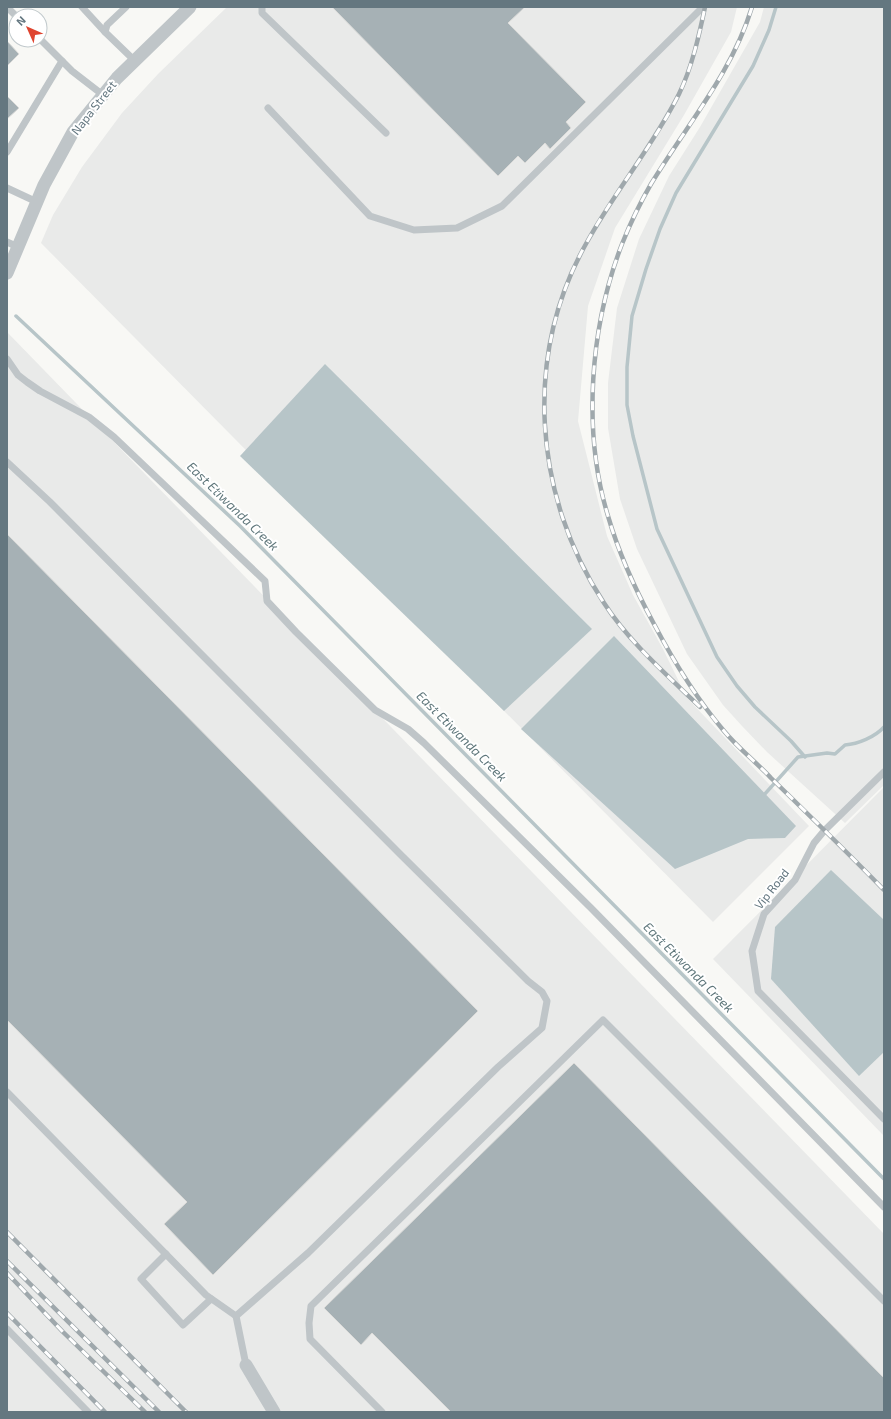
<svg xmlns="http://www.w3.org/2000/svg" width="891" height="1419" font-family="'Exo 2',sans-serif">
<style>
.built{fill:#e9eae9}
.water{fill:#b7c5c8}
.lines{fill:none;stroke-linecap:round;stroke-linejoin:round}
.stream{stroke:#b7c5c8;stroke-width:3.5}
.building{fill:#a6b1b5;stroke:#dadad8}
.lane{stroke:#bfc5c8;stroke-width:7}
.street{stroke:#bfc5c8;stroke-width:13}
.rail-casing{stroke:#9fa8ac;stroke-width:4.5}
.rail{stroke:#fff;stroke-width:3;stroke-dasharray:9;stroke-linecap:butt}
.labels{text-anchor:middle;stroke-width:4;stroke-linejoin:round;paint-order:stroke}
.street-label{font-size:12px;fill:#647780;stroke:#fff}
.water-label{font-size:13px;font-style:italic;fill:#5e767a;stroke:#fff}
</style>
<rect width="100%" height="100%" fill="#f8f8f5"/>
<!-- built -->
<g class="built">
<path d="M227,7H737L731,32L684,115L615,228L588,306L578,421L607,536L633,595L663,649L687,698L809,826L713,922L41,243L53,215L82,167L122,113L158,74Z"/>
<path d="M764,7H884V785L845,823L767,752L742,726L723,705L687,654L637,549L620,499L608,428V383L617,308L639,239L669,176L700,127L760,22Z"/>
<path d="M7,332L884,1234V1412H7Z"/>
<path d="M884,787V1136L713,959Z"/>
</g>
<!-- water -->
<g class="water">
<path d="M325,364L592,629L504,711L240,456Z"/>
<path d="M614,636L796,826L785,838L748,839L675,869L521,729Z"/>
<path d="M831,870L884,920V1052L859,1076L771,979L775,927Z"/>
</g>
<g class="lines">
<!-- stream -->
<g class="stream">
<path d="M776,7L769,30L753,66L676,193L660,229L646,269L632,316L627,367V405L633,436L657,529L717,657L737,686L755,707L791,741L805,757"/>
<path d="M16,316L240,526L884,1179"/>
<path d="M763,796L798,757L827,753L835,754L845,745C858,744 875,737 884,727"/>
</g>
</g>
<!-- building -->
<g class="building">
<path d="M332,7H525L508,23L586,102L566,122L571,128L550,149L545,143L525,163L518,156L498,176Z"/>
<path d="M7,41L19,54L7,66Z"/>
<path d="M7,96L19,108L7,119Z"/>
<path d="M7,534L478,1011L213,1275L164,1224L187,1202L7,1020Z"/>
<path d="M574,1063L884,1378V1412H451L372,1333L361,1345L324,1308Z"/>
</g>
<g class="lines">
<!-- lane -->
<g class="lane">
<path d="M7,7L16,16"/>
<path d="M82,7L105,32"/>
<path d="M126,7L107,25L105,32L135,61"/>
<path d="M262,7V13L386,133"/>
<path d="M40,39L72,71L103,95"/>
<path d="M268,108L370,216L414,230L457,228L502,206L703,7"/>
<path d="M7,152L62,61"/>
<path d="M7,188L37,202"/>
<path d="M7,242L18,247"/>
<path d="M7,359L18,375L27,382L40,391L89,417L114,437L265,581L267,601L296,632L375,710L408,729L424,743L591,908L884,1207"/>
<path d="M7,462L50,502L400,854L528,981L542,992L547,1001L542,1028L498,1067L308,1253L236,1316L246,1365"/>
<path d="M884,772L824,831L814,843L795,880L764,914L752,951L758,991L884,1119"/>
<path d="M7,1092L206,1295L236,1316"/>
<path d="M166,1254L141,1279L183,1325L211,1299"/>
<path d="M7,1329L88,1412"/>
<path d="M382,1412L310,1339L309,1323L311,1306L603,1020L884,1301"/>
</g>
<!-- street -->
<g class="street">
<path d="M7,273L44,185L73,132L117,78L190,7"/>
<path d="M246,1365L274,1412"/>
</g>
<!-- rail casing -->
<g class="rail-casing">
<g id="rail">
<path d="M752,7C732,73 686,126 651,184C640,203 630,224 622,244C590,327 582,431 608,516C619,554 635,589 654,624C674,662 696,698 724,731C738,748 756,762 771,778C809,815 847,852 884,890"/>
<path d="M700,707C667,675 629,642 604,603C533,495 523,355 587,242C615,191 653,146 679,94C692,67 699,36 705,7"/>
<path d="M7,1232L186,1412"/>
<path d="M7,1261L159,1412"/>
<path d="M7,1273L63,1332L145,1412"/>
<path d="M7,1313L105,1412"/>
</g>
</g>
<!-- rail -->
<use href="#rail" class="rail"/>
</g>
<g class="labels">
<!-- street labels -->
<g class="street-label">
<text transform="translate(94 108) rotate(-52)" y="4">Napa Street</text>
<text transform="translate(772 889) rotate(-52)" y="4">Vip Road</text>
</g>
<!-- water labels -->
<g class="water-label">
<text transform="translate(233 506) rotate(44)" y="5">East Etiwanda Creek</text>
<text transform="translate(462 736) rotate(45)" y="5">East Etiwanda Creek</text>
<text transform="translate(689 967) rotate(45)" y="5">East Etiwanda Creek</text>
</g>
</g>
<!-- border -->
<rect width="891" height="1419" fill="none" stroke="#647780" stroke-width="16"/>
<!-- north arrow -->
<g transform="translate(28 28) rotate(315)"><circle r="19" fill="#ffffff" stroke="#c1c9cc"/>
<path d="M0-3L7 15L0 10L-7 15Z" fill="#df442f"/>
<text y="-6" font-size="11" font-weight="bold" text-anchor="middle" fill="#647780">N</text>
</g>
</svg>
